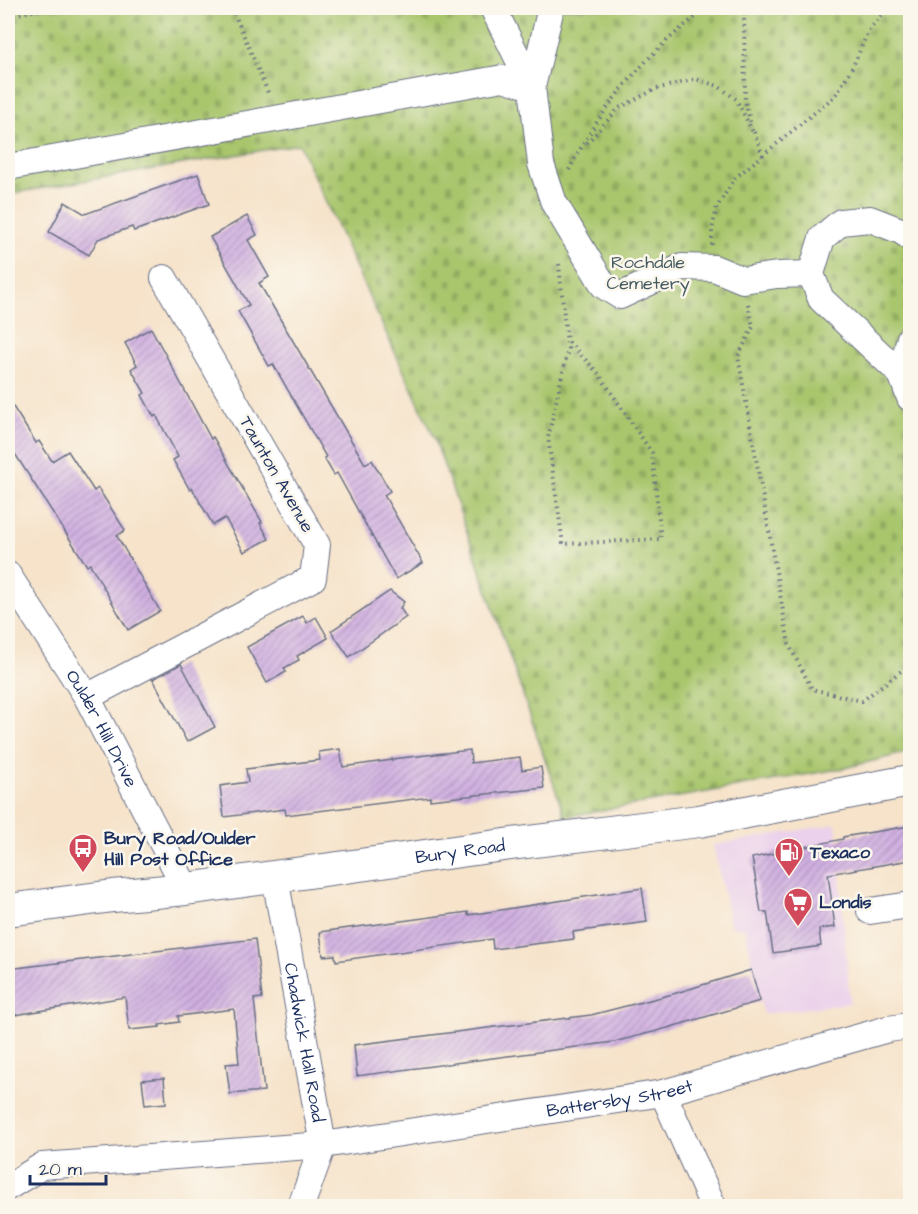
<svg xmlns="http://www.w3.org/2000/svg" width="918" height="1214" font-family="'Architects Daughter',sans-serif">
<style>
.built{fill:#ebd1eb}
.cemetery{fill:url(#cemetery-stones);stroke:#627a66;stroke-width:1.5}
.building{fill:url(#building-hatch)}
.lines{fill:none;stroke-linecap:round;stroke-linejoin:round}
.minor-casing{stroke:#686e84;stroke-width:28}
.major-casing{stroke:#686e84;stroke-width:34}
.path{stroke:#686e84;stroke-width:4;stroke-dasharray:1.5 4.5;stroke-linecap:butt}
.minor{stroke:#fff;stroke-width:26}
.major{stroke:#fff;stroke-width:32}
.labels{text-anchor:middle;stroke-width:5;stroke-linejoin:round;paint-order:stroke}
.park-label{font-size:18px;fill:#465c62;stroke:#fbf7ec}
.street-label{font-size:18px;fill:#1b2f5e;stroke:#fbf7ec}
.poi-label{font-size:18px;font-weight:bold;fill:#1b2f5e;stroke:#fbf7ec;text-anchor:start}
</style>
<defs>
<pattern id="cemetery-stones" width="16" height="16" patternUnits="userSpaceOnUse" patternTransform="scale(1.5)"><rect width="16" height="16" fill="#a9c66d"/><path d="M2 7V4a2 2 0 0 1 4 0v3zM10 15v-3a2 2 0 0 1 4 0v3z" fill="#91aa61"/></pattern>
<pattern id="building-hatch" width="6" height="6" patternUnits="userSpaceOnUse" patternTransform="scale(1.5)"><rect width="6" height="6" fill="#d1b1e1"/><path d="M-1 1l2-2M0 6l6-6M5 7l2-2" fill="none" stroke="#a990ba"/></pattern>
</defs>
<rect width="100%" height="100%" fill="#fbf7ec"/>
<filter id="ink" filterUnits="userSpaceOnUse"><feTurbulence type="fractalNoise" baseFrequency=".0167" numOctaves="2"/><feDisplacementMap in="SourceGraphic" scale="12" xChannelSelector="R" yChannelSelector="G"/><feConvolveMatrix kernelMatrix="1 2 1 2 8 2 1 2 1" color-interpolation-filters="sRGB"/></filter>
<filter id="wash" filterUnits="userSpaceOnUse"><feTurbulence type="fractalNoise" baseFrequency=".008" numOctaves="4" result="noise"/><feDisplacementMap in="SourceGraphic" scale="24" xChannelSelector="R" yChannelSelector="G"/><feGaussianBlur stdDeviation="1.35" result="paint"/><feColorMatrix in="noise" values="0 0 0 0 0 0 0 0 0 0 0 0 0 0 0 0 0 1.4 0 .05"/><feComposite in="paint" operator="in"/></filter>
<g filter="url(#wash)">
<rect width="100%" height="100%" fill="#f6e3ca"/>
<!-- built -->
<path class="built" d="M836,824L850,1003L763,1014L745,928L731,927L713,845Z"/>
<!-- cemetery -->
<path class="cemetery" d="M8,8H910V752L844,768L565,817L435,439L299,144L8,194Z"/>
<g id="blocks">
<!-- building -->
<g class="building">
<path d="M198,174L209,204L134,231L132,227L98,239L89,255L49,232L65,202L85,214Z"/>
<path d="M247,216L257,235L248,240L269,277L259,283L365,464L372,460L390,491L384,495L423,563L396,579L337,473L334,475L324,458L326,457L273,364L269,366L238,311L249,305L210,237Z"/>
<path d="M151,328L211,439L213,437L262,522L260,523L269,539L244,552L225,518L213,525L192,488L190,490L173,460L178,457L156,415L154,417L142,395L145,393L131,369L137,365L125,343Z"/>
<path d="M8,399L36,443L39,441L52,461L68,451L94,491L98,488L125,530L117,536L160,611L128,630L90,564L87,566L8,443Z"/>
<path d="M390,591L404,602L400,608L406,617L349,657L331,631Z"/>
<path d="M303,616L307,623L316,617L328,638L297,656L299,660L284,668L286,672L267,683L247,647Z"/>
<path d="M181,664L215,727L187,742L153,679Z"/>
<path d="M340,749L343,767L392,760V759L470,750L471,763L520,757L522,770L541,767L544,788L430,800V797L286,815L285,809L224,817L220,786L248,782L246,769L320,760L319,752Z"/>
<path d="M910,826V860L828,874L835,927L819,929L821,946L773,953L767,912H761L752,858L843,839V837Z"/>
<path d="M642,888L647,922L573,932L574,939L493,949L492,939L336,961L335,955L323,956L320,932L468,912V915Z"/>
<path d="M255,939L262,998L254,999L264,1091L230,1094L226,1064L239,1063L234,1009L178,1016L179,1022L159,1025L160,1027L129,1030L125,997L8,1016V969Z"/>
<path d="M751,970L760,1001L657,1031L614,1042L357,1076L354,1045L591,1015L673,994Z"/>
<path d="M164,1078L166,1103L145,1105L142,1080Z"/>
</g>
</g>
</g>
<g filter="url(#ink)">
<use href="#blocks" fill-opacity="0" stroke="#686e84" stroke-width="1.5"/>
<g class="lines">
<!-- minor casing -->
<g class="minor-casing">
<g id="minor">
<path d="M551,8L532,87L541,164L554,203L604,286L620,296L682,267L714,268L743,280L777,275L811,274"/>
<path d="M8,167L503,78L532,87L493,8"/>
<path d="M910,338L901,374L910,398"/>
<path d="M901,374L821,299L811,274L822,238L841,222L870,219L901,231L910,237"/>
<path id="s1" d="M8,575L87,697L186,889"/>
<path d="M87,697L313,578L317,545L164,278"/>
<path id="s2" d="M275,877L323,1145L301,1206"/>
<path d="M870,911L910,905"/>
<path d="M663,1093L713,1206"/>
<path id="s3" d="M8,1187L42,1166L323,1145L663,1093L888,1029L910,1026"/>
</g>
</g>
<!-- major casing -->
<g class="major-casing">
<g id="major">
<path id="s4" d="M8,910L113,896L186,889L511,844L699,821L910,781"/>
</g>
</g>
<!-- path -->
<g class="path">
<path d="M232,8L269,95"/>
<path d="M747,8L744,12L745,101L751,125"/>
<path d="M8,16L47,8"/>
<path d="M754,132L763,156"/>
<path d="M587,143L619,108L656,89L696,79L718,86L736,99L754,134"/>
<path d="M569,170C601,107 650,48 708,8"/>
<path d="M712,245V230L717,207L735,178L836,95L854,64L868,32L887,8"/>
<path d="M559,264C562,292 564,321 568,349L548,438L563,544L661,539L652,453L598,373L567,340"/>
<path d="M748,304L753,327L738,356L789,645L812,689L862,701L910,664"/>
</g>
<!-- minor -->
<use href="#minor" class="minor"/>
<!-- major -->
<use href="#major" class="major"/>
</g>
</g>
<!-- icons -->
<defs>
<g id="bus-pin" transform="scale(1.5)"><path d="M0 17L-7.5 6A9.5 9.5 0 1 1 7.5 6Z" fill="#d1495b" stroke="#fbf7ec"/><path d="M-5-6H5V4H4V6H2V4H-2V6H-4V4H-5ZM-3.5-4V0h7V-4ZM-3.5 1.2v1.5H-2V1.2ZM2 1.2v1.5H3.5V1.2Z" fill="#fff"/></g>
<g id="fuel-pin" transform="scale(1.5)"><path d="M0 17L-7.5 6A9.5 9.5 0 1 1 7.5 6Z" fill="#d1495b" stroke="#fbf7ec"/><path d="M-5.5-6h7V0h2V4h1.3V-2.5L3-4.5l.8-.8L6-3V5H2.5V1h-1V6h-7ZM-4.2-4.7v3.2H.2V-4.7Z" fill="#fff"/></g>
<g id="supermarket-pin" transform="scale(1.5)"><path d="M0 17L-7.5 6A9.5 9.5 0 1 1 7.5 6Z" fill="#d1495b" stroke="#fbf7ec"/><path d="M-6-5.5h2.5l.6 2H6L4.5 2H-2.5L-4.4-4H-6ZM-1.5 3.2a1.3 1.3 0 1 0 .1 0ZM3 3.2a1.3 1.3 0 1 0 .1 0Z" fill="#fff"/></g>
</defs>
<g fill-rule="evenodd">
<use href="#bus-pin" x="83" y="848"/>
<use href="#fuel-pin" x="789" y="852"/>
<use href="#supermarket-pin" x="798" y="902"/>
</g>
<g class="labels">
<!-- park labels -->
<g class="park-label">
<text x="648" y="268">Rochdale<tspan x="648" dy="21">Cemetery</tspan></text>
</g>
<!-- street labels -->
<g class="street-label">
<text transform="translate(277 474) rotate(60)" y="6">Taunton Avenue</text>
<text dy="6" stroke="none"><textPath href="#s1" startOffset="180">Oulder Hill Drive</textPath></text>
<text dy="6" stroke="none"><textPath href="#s4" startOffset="456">Bury Road</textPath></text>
<text dy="6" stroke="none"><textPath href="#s2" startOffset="168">Chadwick Hall Road</textPath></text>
<text dy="6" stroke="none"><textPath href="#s3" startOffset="622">Battersby Street</textPath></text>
</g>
<!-- poi labels -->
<g class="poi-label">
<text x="104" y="844">Bury Road/Oulder<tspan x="104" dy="21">Hill Post Office</tspan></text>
<text x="810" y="858">Texaco</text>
<text x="819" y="908">Londis</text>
</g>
</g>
<!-- margin -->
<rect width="918" height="1214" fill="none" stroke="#fbf7ec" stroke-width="30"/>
<!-- scale -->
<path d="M30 1175v9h76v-9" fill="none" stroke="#1b2f5e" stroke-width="3"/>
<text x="39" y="1175" font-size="18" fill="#1b2f5e" stroke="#fbf7ec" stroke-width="4.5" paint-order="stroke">20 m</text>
</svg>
